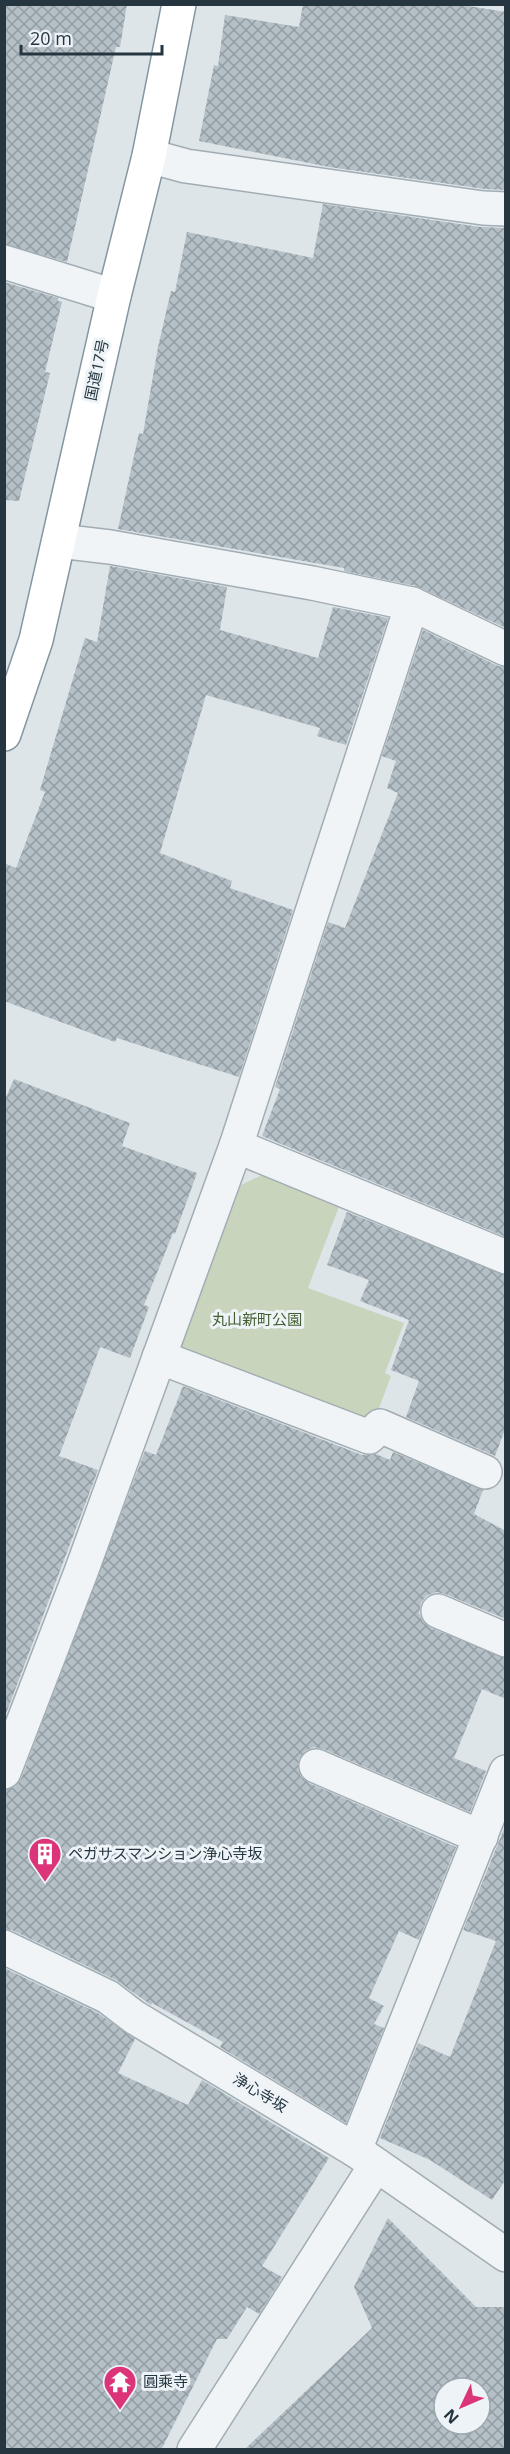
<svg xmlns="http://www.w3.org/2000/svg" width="510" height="2454" font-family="'Open Sans','Noto Sans JP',sans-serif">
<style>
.park{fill:#c9d4bd}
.building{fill:url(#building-cross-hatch);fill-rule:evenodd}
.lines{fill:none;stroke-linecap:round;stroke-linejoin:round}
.minor-casing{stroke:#a2adb3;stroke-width:36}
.highway-casing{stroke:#8396a1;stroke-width:36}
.minor{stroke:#f0f4f7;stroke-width:33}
.highway{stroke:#fff;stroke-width:33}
.labels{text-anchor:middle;stroke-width:6;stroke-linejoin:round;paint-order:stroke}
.street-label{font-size:15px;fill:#253641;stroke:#edf3f6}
.park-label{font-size:15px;fill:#455e31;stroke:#edf3f6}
.poi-label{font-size:15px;fill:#253641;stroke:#edf3f6;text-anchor:start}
</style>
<defs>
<pattern id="building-cross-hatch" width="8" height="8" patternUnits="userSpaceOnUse" patternTransform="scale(1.5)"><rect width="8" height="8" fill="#b4bfc6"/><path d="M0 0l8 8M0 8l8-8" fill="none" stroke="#929ca2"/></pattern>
</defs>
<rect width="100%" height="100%" fill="#dde5e9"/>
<!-- park -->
<path class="park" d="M262,1175L340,1204L308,1288L404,1323L385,1373L391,1376L372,1427L178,1355L241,1185Z"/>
<!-- building -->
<g class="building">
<path d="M4,4H127L120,47H116L67,262L4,244Z"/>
<path d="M303,4H456L506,12V190L485,189L329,167L199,141L214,65L218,66L225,15L299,27Z"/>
<path d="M323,204L480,227L506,228V628L416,586L344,571V568L118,529L139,433L143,434L158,347L171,291L175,292L187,232L313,258Z"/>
<path d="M4,282L58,298V301L62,302L45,372L50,373L19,501L4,500Z"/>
<path d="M110,566L227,587L220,630L318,658L333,607L388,618L346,745L317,736L320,728L206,695L160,853L232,881L230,888L293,910L239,1077L117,1038L115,1042L4,1001V863L16,868L45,792L40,790L85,638L97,642Z"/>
<path d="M423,630L498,666L506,667V1237L262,1136L280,1089L275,1087L328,922L345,928L398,793L387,788L396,761L382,756Z"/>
<path d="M14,1079L130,1123L122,1146L197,1173L175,1234L173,1233L144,1305L149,1307L130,1358L100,1347L59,1456L98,1470L4,1719V1102Z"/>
<path d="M347,1212L506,1275V1427L495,1456L406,1417L419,1381L391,1370L409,1320L360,1301L369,1280L327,1265Z"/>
<path d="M183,1386L362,1455L376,1454L390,1460L393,1452L483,1490L474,1514L506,1531V1619L445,1594L436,1592L426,1596L421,1603L419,1613L423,1622L431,1628L506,1658V1699L482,1689L454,1758L486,1771L470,1812L323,1749L314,1747L305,1751L299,1759L298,1769L301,1777L309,1783L456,1847L419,1940L399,1931L369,1998L384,2006L374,2024L384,2028L346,2123L220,2047L223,2042L152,2003L151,2005L116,1980L12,1930L4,1929V1790L15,1787L21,1779L145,1451L156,1455Z"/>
<path d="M506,1824V2179L492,2200L430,2160L380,2138L418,2043L450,2057L496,1941L463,1930Z"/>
<path d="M4,1968L98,2013L135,2039L118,2073L188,2105L202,2080L329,2158L262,2266L282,2277L277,2286L259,2314L247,2307L227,2339H217L161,2450H4Z"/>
<path d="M388,2218L476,2307H506V2450H244L372,2328L354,2287ZM444,2388H480V2424H444Z"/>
</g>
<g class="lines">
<!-- minor casing -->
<g class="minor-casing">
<g id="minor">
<path d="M149,156L186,166L483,208L506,209"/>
<path d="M4,262L114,296"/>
<path d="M59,541L110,547L312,583L412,604L506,649"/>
<path d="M236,1146L506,1257"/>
<path d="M159,1357L369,1437L380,1426L485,1472"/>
<path d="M438,1611L506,1640"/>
<path d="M316,1766L481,1837"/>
<path d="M4,1772L81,1572L236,1146L412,604"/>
<path d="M4,1947L108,1997L134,2017L355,2150L506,2255"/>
<path d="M355,2150L506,1772"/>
<path d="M194,2450L376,2165"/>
</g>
</g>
<!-- highway casing -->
<g class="highway-casing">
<path id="highway" d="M4,734L36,640L114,296L149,156L179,4"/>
</g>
<!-- minor -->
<use href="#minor" class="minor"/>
<!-- highway -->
<use href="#highway" class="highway"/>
</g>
<!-- icons -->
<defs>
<g id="building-pin" transform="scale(1.725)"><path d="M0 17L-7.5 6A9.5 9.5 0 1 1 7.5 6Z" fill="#dc3478" stroke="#edf3f6"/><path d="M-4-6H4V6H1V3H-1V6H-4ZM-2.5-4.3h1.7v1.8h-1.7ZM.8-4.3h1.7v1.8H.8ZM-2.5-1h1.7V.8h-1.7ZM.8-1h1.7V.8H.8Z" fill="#fff"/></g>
<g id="temple-pin" transform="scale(1.725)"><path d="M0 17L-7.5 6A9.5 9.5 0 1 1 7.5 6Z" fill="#dc3478" stroke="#edf3f6"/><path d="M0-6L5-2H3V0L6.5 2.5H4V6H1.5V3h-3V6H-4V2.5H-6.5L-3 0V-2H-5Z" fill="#fff"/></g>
</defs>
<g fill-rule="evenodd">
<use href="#building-pin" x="45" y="1854"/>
<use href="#temple-pin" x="120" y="2382"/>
</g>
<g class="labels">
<!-- street labels -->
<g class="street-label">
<text transform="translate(97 370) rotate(-78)" y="5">国道17号</text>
<text transform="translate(260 2093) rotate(31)" y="5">浄心寺坂</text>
</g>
<!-- park labels -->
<g class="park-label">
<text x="257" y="1325">丸山新町公園</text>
</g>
<!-- poi labels -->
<g class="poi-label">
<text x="68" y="1859">ペガサスマンション浄心寺坂</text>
<text x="143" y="2387">圓乘寺</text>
</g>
</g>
<!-- border -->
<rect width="510" height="2454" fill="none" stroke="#253641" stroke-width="12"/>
<!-- north arrow -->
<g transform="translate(462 2406) rotate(226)"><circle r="28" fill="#edf3f6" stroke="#9da7ae" stroke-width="1.5"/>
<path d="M0-4.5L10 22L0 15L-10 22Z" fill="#dc3478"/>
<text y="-9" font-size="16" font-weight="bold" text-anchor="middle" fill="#253641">N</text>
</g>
<!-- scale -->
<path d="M21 45v9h141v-9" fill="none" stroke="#253641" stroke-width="3"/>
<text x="30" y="45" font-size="18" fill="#253641" stroke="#edf3f6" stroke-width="4.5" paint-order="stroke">20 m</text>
</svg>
